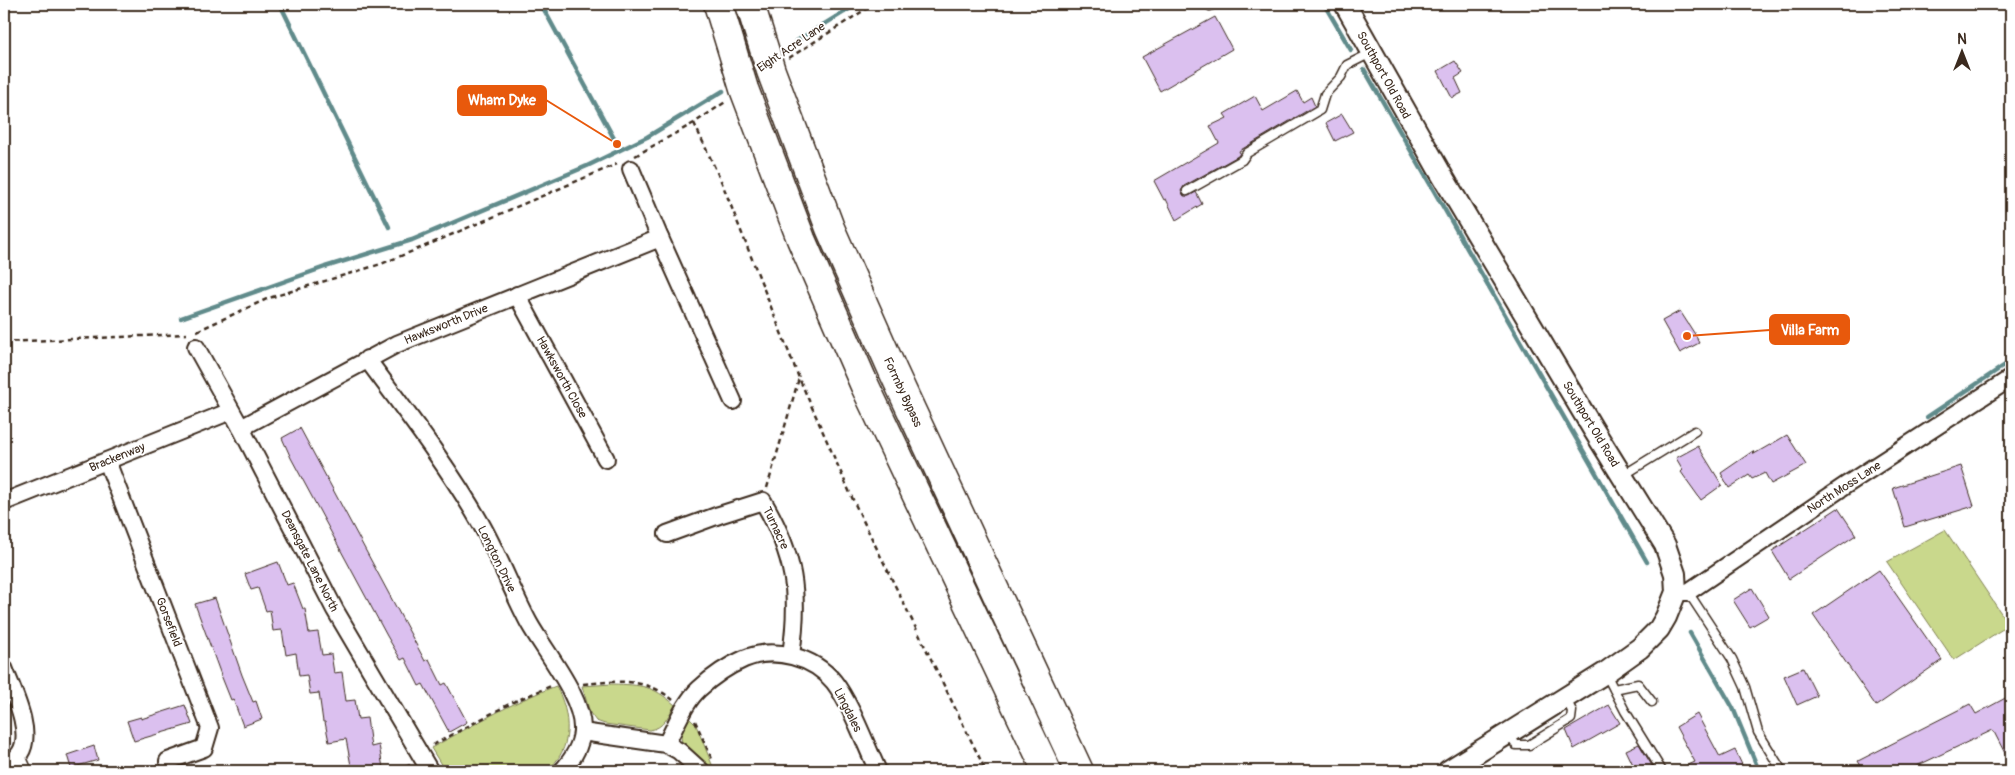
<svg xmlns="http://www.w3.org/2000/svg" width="2015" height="775" font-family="Pangolin,sans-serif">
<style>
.green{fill:#c9d88c;stroke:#828155}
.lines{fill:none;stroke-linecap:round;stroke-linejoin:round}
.stream{stroke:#618b8b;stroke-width:4.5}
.building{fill:#dbc0ef;stroke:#3b2a1e}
.service-casing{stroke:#3b2a1e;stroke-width:11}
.minor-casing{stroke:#3b2a1e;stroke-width:20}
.tertiary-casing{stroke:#3b2a1e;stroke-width:24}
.trunk-casing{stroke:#3b2a1e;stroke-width:31}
.path{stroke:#3b2a1e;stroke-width:2.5;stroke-dasharray:5 4;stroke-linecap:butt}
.service{stroke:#fff;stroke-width:8}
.minor{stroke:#fff;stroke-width:16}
.tertiary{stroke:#fff;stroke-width:20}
.trunk{stroke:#fff;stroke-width:28}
.labels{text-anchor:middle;stroke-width:4;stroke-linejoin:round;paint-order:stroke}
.street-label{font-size:12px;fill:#3b2a1e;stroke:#fff}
.leader{fill:none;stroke:#e8590c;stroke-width:2}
.callout-dot{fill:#e8590c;stroke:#fff;stroke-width:2}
.callout{fill:#e8590c;stroke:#e8590c;stroke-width:2}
.callout-label{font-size:14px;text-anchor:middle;font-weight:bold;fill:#fff}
</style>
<rect width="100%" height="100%" fill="#fff"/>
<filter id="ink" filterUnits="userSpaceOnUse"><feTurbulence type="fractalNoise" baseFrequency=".02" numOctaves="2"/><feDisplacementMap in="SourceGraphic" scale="10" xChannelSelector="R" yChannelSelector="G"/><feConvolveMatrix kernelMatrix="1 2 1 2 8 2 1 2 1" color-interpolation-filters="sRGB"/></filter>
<g filter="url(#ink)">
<!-- green -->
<g class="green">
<path d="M1945,530L2009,625L1954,660L1887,562Z"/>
<path d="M612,684C642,685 652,685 675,705C668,716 664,728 650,730L605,724L596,721L590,713L582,686Z"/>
<path d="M556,686C571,714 574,750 546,771H445L431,748C472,726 512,702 556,686Z"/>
<path d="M687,716L696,725L713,767V771H708L682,743L680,731Z"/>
</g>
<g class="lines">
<!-- stream -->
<g class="stream">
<path d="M280,4L389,227"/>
<path d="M541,4L617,144"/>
<path d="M1324,4L1351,50"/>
<path d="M797,41L857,4"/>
<path d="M1364,69L1647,562"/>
<path d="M181,318L325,267L412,240L587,166L647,137L723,91"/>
<path d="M1927,417L2011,361"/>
<path d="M1690,633L1733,708L1759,771"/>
</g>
</g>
<!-- building -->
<g class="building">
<path d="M1215,17L1232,49L1160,91L1142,57Z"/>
<path d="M1455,61L1463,73L1455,78L1462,93L1452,98L1438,71Z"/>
<path d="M1297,91L1303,102L1311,97L1315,106L1239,151L1240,153L1238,156L1184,186L1181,191L1184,196H1189L1196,192L1202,204L1176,220L1166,199L1164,200L1154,181L1219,143L1210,126L1227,118L1224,114L1255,96L1263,111Z"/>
<path d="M1342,114L1353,132L1335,141L1326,123Z"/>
<path d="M1680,311L1698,339H1697L1699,343L1680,353L1662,321Z"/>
<path d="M300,428L425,661L429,659L442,685L446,683L467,722L449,732L423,684L419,686L405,658L401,660L387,636L291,458L282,438Z"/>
<path d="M1787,435L1806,465L1771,484L1765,473L1752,479L1749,475L1729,488L1721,473L1753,451L1754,454Z"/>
<path d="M1698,446L1722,485L1701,500L1681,472L1683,470L1676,458Z"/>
<path d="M1961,466L1974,506L1905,527L1893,488Z"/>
<path d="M1838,508L1856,535L1789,579L1772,551Z"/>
<path d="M278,562L287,585L293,583L303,609H305L309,633L318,632L322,655L331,654L334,673L342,672L346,701L355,700L358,719L367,718L371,747L379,745L383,768L369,771H352L346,739L329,742L325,722H323L319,693L310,694L307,675L299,676L296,653L286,655L282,630L273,631L270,610L266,611L258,588L251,590L245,574Z"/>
<path d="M1879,570L1942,660L1876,706L1813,615Z"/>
<path d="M1752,588L1769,616L1750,627L1733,600Z"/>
<path d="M215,598L242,675L253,702L256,701L262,719L243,726L233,699L231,700L221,675L195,604Z"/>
<path d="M1803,668L1817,696L1797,705L1784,676Z"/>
<path d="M2011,695V765L1993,730L1906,771H1864L1858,761L1970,704L1976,714Z"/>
<path d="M185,705L192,724L134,741L127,721L141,717V719Z"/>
<path d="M1609,705L1620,723L1574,749L1566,730Z"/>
<path d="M1697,714L1720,757L1735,750L1745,771H1675L1695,762L1676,727Z"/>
<path d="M1639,744L1654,769L1655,771H1636L1626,750Z"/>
<path d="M94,746L98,760L71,768L67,755Z"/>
</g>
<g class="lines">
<!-- service casing -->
<g class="service-casing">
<g id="service">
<path d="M1210,6L1213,4"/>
<path d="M1187,191L1242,160L1247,153L1320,110L1325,94L1341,77L1347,65L1371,53"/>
<path d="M1622,476L1695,431"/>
<path d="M1688,592L1732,659L1745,687L1758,732L1782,771"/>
<path d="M1606,674L1625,711L1662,771"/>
<path d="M1614,689L1638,684L1652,702"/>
<path d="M1509,735L1516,745H1529L1571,719L1572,711L1566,699"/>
<path d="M20,753L28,771"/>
</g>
</g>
<!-- minor casing -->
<g class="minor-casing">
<g id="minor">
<path d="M631,169L660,238"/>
<path d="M517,295L606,459"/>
<path d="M196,347L241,428L335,610L430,771"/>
<path d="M367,359C406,412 448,466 481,524C499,556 512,591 529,623C545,652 584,698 582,731C581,746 571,761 562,771"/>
<path d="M241,428L397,344L660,238L733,401"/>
<path d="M107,461L210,728L204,748L168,761"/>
<path d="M4,502L231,411"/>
<path d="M667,534L719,515L763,501C795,556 800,593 791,655"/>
<path d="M1676,592H1688L1846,485L2011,378"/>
<path d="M4,668C12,690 34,732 20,753C16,759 9,765 4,770"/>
<path d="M582,732L666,744L679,751L701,771"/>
<path d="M666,744C676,726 684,703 699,689C712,677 728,666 744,659C774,646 814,657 834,682C851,704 866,746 878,771"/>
</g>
</g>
<!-- tertiary casing -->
<g class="tertiary-casing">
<path id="tertiary" d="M1345,4L1440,172L1593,429L1665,545L1675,574L1676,592L1666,617L1659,629L1640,648L1605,673L1448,771"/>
</g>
<!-- trunk casing -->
<g class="trunk-casing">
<g id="trunk">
<path d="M718,4L744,89L801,239L865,386L1047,771"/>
<path d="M750,4L771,71L830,228L893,371L1079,771"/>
</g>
</g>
<!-- path -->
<g class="path">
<path d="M789,58L874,4"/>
<path d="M694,123L722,183L799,378L854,502L986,771"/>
<path d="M635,156L694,123L727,101"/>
<path d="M197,331L269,298L381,264L418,249L617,164"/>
<path d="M4,342L187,334"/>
<path d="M767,488L799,378"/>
<path d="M583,684C617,681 645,677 673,700"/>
<path d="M695,721L712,759"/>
<path d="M433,745L513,702L551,686"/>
<path d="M398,771L410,765"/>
</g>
<!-- service -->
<use href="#service" class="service"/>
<!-- minor -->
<use href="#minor" class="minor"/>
<!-- tertiary -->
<use href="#tertiary" class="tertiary"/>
<!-- trunk -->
<use href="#trunk" class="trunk"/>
</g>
</g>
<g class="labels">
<!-- street labels -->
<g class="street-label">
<text transform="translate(791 47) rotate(-34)" y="4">Eight Acre Lane</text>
<text transform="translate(1384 75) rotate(61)" y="4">Southport Old Road</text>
<text transform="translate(446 324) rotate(-22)" y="4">Hawksworth Drive</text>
<text transform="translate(562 377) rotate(61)" y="4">Hawksworth Close</text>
<text transform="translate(903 392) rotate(65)" y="4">Formby Bypass</text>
<text transform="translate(1591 424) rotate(59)" y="4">Southport Old Road</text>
<text transform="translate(117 457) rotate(-22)" y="4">Brackenway</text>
<text transform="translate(1844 487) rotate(-33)" y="4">North Moss Lane</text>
<text transform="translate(776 528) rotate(65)" y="4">Turnacre</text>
<text transform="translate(497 559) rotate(64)" y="4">Longton Drive</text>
<text transform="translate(310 561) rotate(63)" y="4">Deansgate Lane North</text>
<text transform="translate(169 622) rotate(69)" y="4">Gorsefield</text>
<text transform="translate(848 710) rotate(63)" y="4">Lingdales</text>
</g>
</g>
<!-- callouts -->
<path class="leader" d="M617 144L546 100M1687 336L1770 330"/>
<g class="callout-dot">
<circle cx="617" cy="144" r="5"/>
<circle cx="1687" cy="336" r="5"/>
</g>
<g class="callout">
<rect x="458" y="86" width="88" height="29" rx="5"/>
<rect x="1770" y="315" width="79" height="29" rx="5"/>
</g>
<g class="callout-label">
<text x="502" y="105">Wham Dyke</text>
<text x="1810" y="335">Villa Farm</text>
</g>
<!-- margin -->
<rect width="2015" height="775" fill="none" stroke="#fff" stroke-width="20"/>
<rect x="10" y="10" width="1995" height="755" fill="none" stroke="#3b2a1e" stroke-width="2" filter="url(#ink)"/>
<!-- north arrow -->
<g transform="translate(1962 52)" stroke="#ffffff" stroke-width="4" paint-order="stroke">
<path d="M0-4L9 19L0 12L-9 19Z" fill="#3b2a1e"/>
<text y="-8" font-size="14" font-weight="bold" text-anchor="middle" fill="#3b2a1e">N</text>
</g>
</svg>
